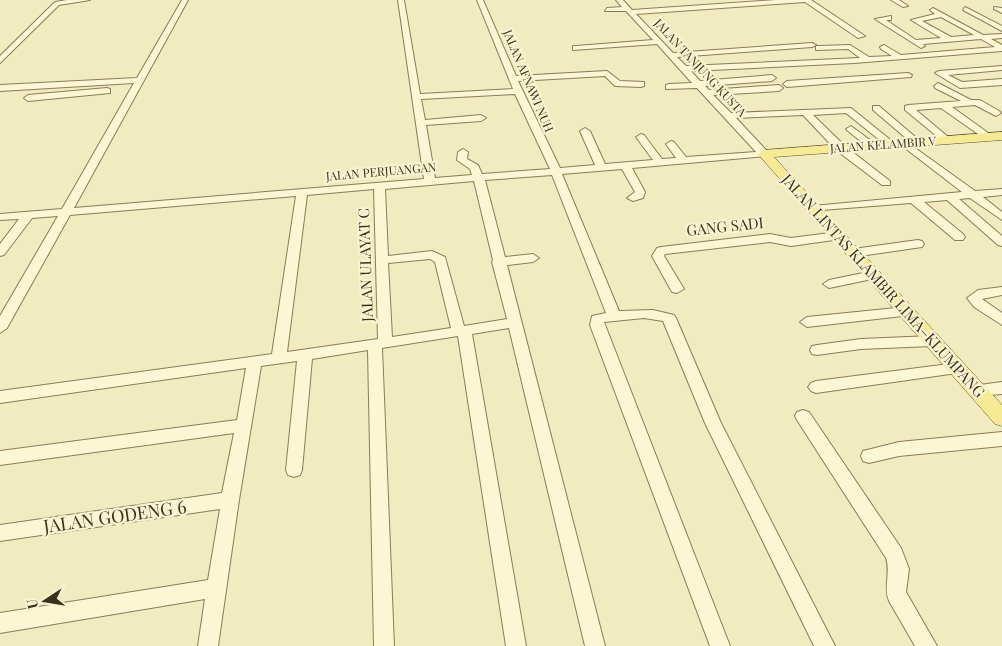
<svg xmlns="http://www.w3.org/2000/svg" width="1002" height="646" font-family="'Playfair Display',serif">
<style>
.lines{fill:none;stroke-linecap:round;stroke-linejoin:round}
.minor-casing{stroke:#8b7c57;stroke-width:2}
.major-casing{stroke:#59492b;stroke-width:1}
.minor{fill:#fbf6d4;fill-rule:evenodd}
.major{fill:#f7ea95;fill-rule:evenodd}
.labels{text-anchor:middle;stroke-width:4.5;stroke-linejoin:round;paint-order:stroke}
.far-street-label{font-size:12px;fill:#3a301c;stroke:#f8f3d0}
.street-label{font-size:15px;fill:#3a301c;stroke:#f8f3d0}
.near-street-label{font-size:18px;fill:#3a301c;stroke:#f8f3d0}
</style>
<rect width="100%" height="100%" fill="#f1ebc0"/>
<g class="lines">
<!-- minor casing -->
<g class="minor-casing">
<g id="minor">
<path d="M67,0H90L59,5L0,63V56L55,2Z"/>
<path d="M182,0H188L74,208L424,179L398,0H404L420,94L513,89L477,0H483L516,76L607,71L620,81L644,82V86L641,87L615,86L605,76L518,81L560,168L595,165L580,131L585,128L590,131L605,164L653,160L636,137L641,134L644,135L662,159L676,158L666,144L671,141L674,142L686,157L756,152L697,88L666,89V85L669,84L692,83L657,44L573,50V46H576L653,40L626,11H605L607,8L622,7L616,0H623L632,10L776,0H811L865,36L858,38L805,2L636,14L673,53L812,43L816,45L812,47L677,57L686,66L860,58L848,49L816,50V46H819L850,45L869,57L892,56L881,49L880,47L884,45L901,55L995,47L981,39L923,44L925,46L921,48L875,19L891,16V20H886L916,40L941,38L911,20L935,14L930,10L933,8L983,35L1002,34V38L991,39L1002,45V51L854,63L691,71L700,81L772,75L776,78L772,81L705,86L709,90L779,85L783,88L779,91L713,95L731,113L851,108L893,142V146H887L846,113L813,115L846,147L890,181V185H882L836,150L803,115L736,118L768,152V156L632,168L645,192L643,198L633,201L627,198L635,192L622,169L562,174L619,311L653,310L674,315L676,318L721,423L835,646H814L705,423L663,321L644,318L604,322L730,646H710L590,325L592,316L606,313L552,175L485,180L505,257L533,254L539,258L533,262L507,265L605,646H585L509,328L472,334L526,646H506L458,336L382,348L394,646H374L368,350L312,359L302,470L300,475L294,477L288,475L286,470L297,361L261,366L239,500L218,646H198L205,599L0,633V613L208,580L220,509L0,541V525L222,493L234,433L0,465V451L237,420L246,368L0,403V391L272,354L296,196L70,215L7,328L0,333V316L58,216L32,218L4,255L0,256V244L19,219L0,220V214L62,209L134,83L0,91V85L137,78ZM941,17L974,35L951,37L922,21ZM515,94L550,169L482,174L478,165L467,159L468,152L463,149L458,152L457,160L470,169L472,175L435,178L426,125L481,121L486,118L481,115L425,120L421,99ZM474,181L493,260L492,262L507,319L464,326L445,257L432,251L388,256L385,189ZM374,189L378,339L287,352L307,195ZM430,259L435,262L451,328L392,337L388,263Z"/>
<path d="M891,0H899L908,6L903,7Z"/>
<path d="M965,7L1002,26V31L963,10Z"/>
<path d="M994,7L1002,8V13L994,9Z"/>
<path d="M1002,66V70L948,75L962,82L1002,79V85L960,88L935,73L939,71Z"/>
<path d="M908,73L912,75L911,77L787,87L783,84L787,81Z"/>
<path d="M938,83L971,100H980L999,111L1001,113L996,116L975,105L952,107L991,135V139H985L941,108L916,110L953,141L945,143L905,110V106L908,105L961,101L935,88L934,86Z"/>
<path d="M107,88L110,89V93L28,101L24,98L28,95Z"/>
<path d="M873,106H879L920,141V145H914L873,110Z"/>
<path d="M851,126L874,143V147H868L848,131L846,129Z"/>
<path d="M904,140L975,191L1002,189V195L983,197L1002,212V220L970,198L959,199L1002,236V246L998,245L947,200L924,202L963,234L965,237L963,240H955L911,203L809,211L807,209L813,206L962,192L901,145L899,143Z"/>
<path d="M837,232L841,233L843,236L841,239L791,246L770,242L665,254L664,256L684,289L677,293L672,292L652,256L657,248L661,247L770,234L791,238Z"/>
<path d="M918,240L922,241L924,244L922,247L853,257L847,253L853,249Z"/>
<path d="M873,271L877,272L879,275L877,278L829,288L823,284L829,280Z"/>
<path d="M1002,287V295L982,299L1002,313V325L974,307L967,298L978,290Z"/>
<path d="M906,307L913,312L911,315L807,327L800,322L807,317Z"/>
<path d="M932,336L939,341L932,346L861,349L817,355L812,354L810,350L812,346L817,345L861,339Z"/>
<path d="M957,363L962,364L964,368L962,372L957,373L816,393L811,391L808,387L811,383L816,381Z"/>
<path d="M1002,382V394L977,396L972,394L969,390L972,386Z"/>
<path d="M803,410L809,412L901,548L909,569L906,592L937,646H915L889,601C883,587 891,573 886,558L797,420L795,416L797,412Z"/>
<path d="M1002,432V446L899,456L869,463L863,461L861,456L863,451L899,442Z"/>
</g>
</g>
<!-- major casing -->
<g class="major-casing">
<path id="major" d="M1002,132V140L774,157L1002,405V426L995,424L758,154L764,150Z"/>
</g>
<!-- minor -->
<use href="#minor" class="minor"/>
<!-- major -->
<use href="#major" class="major"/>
</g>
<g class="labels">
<!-- far-street labels -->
<g class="far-street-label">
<text transform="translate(700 68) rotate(47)" y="4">JALAN TANJUNG KUSTA</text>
<text transform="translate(528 81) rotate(67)" y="4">JALAN AFNAWI NUH</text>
<text transform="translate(883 145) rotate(-4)" y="4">JALAN KELAMBIR V</text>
<text transform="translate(381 172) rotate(-5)" y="4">JALAN PERJUANGAN</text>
</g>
<!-- street labels -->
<g class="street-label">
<text transform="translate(725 227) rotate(-6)" y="5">GANG SADI</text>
<text transform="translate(366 265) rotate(-92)" y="5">JALAN ULAYAT C</text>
<text transform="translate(883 286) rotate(48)" y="5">JALAN LINTAS KLAMBIR LIMA–KLUMPANG</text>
</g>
<!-- near-street labels -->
<g class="near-street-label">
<text transform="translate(115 517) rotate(-8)" y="6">JALAN GODENG 6</text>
</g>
</g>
<!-- north arrow -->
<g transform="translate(45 601) rotate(258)" stroke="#f8f3d0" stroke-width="4" paint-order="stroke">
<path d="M0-4L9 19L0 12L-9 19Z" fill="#3a301c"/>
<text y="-8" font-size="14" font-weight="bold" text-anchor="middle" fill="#3a301c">U</text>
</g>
</svg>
